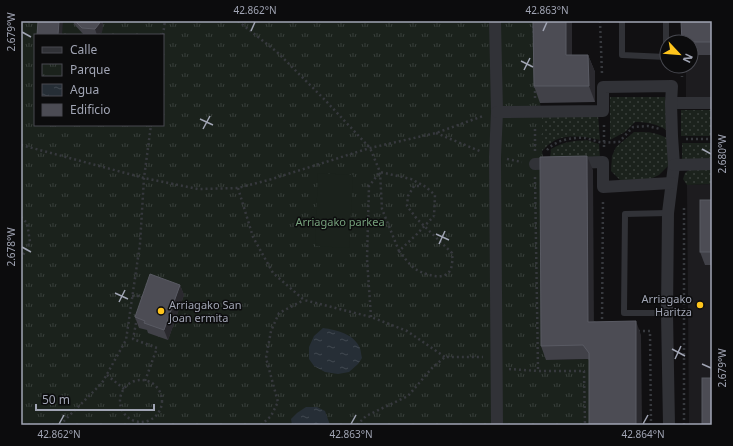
<svg xmlns="http://www.w3.org/2000/svg" width="733" height="446" font-family="'Noto Sans',sans-serif">
<style>
.built{fill:#1d1c1f}
.grass{fill:url(#grass-dots)}
.park{fill:url(#park-tufts);fill-rule:evenodd}
.garden{fill:#1b221c}
.water{fill:url(#water-ripples)}
.lines{fill:none;stroke-linecap:round;stroke-linejoin:round}
.path{stroke:#37393e;stroke-width:2.5;stroke-dasharray:2 3;stroke-linecap:butt}
.lane{stroke:#313237;stroke-width:6}
.street{stroke:#313237;stroke-width:12}
.path-bridge{stroke:#37393e;stroke-width:2.5;stroke-dasharray:2 3;stroke-linecap:butt}
.wall{fill:#414148}
.shaded-wall{fill:#2a292e}
.building{fill:#4c4c54;stroke:#595a63}
.ticks{fill:none;stroke:#a1a5b4;stroke-width:1.5}
.poi-dot{fill:#ffc51c;stroke:#0c0c0d;stroke-width:1.5}
.labels{text-anchor:middle;stroke-width:3;stroke-linejoin:round;paint-order:stroke}
.park-label{font-size:11px;fill:#76a17c;stroke:#0c0c0d}
.poi-label{font-size:11px;fill:#a1a5b4;stroke:#0c0c0d;text-anchor:end}
.neatline{fill:none;stroke:#a1a5b4;stroke-width:1.5}
.ticks-label{font-size:10px;text-anchor:middle;fill:#a1a5b4}
</style>
<defs>
<pattern id="grass-dots" width="8" height="8" patternUnits="userSpaceOnUse"><rect width="8" height="8" fill="#1b221c"/><path d="M2 2h.1M6 6h.1" fill="none" stroke="#393f3b" stroke-width="1.8" stroke-linecap="round"/></pattern>
<pattern id="park-tufts" width="24" height="20" patternUnits="userSpaceOnUse"><rect width="24" height="20" fill="#1b221c"/><path d="M3 7l-1-3M5 7V3M7 7l1-3M15 17l-1-3M17 17v-4M19 17l1-3" fill="none" stroke="#393f3b"/></pattern>
<pattern id="water-ripples" width="26" height="14" patternUnits="userSpaceOnUse"><rect width="26" height="14" fill="#262e36"/><path d="M2 4q2-2 4 0t4 0M15 11q2-2 4 0t4 0" fill="none" stroke="#424951"/></pattern>
</defs>
<rect width="100%" height="100%" fill="#111012"/>
<!-- built -->
<g class="built">
<path d="M712,21V97H686V66H691V42Z"/>
<path d="M712,184V425H689L687,185Z"/>
</g>
<!-- grass -->
<g class="grass">
<path d="M610,97H665L668,131C657,124 648,122 635,122L625,132L610,140Z"/>
<rect x="681" y="110" width="31" height="26"/>
<path d="M542,114L598,115L600,140C586,137 564,133 551,143C547,145 545,149 542,151Z"/>
<path d="M634,132C650,132 655,132 669,139L668,166L659,175L642,183L622,182L611,171L612,156L616,147Z"/>
<path d="M587,140L599,144L600,158L550,159L551,149C563,142 572,141 587,140Z"/>
<rect x="682" y="143" width="30" height="18"/>
<path d="M690,169H712V184L687,185L683,179L685,173Z"/>
</g>
<!-- park -->
<path class="park" d="M21,21H539L540,103L542,114V151L545,171L546,360L594,359V425H21ZM35,35H163V125H35Z"/>
<!-- garden -->
<path class="garden" d="M318,173L353,175L349,248L315,246Z"/>
<!-- water -->
<g class="water">
<path d="M323,328C337,330 354,334 360,348C361,351 361,355 362,358L358,364L349,372L338,374L325,372L314,366L309,359V347L314,336Z"/>
<path d="M306,407H317L325,411L330,425H292L291,419L297,413Z"/>
</g>
<g class="lines">
<!-- path -->
<g class="path">
<path d="M238,21L277,52L325,100L370,148L380,172L382,209L399,251L416,235"/>
<path d="M533,21L534,37"/>
<path d="M600,21L602,74"/>
<path d="M163,35L165,21"/>
<path d="M682,66V77"/>
<path d="M535,86V99"/>
<path d="M604,125V150"/>
<path d="M436,133L482,152"/>
<path d="M686,139H712"/>
<path d="M21,145L144,178L198,189L238,188L272,179L370,148L436,133L483,116"/>
<path d="M547,150C556,140 572,137 585,138C590,139 595,141 600,142C607,143 613,142 619,142L633,127L648,126L660,129"/>
<path d="M535,151V126"/>
<path d="M507,159L522,162"/>
<path d="M535,177L538,371H584L585,425"/>
<path d="M238,188L253,237L273,273L304,300L371,317L407,331L445,357"/>
<path d="M684,208V425"/>
<path d="M21,217L27,223L30,242L21,259"/>
<path d="M399,251C404,257 410,266 417,270C428,276 451,283 452,263C453,259 452,256 452,253L417,219L407,206L408,196L414,186H422"/>
<path d="M132,296H142L141,302"/>
<path d="M371,317L367,259L369,186L380,172L411,179L426,187L435,195L434,216"/>
<path d="M137,318L133,339L157,348L145,381"/>
<path d="M602,324L603,199"/>
<path d="M638,331H650L651,425"/>
<path d="M509,369L538,371"/>
<path d="M107,375L124,389"/>
<circle cx="141" cy="401" r="21"/>
<path d="M60,425L102,383L126,340L140,244L144,178L151,125"/>
<path d="M261,425L271,416L278,402L266,358L271,331L279,313L304,300"/>
<path d="M357,425L366,416L408,396L432,368L445,357H483"/>
</g>
<!-- lane -->
<g class="lane">
<path d="M622,21V55L666,57V21"/>
<path d="M667,313H624L625,214L668,213"/>
</g>
<!-- street -->
<g class="street">
<path d="M495,21L497,112L495,157L497,425"/>
<path d="M671,103H712"/>
<path d="M497,112L603,111V87L672,86L671,103L672,136L674,165L668,213L667,313L669,425"/>
<path d="M574,163L603,162V187L671,183"/>
<path d="M535,164L555,163"/>
<path d="M674,165L712,164"/>
</g>
<!-- path-bridge -->
<path class="path-bridge" d="M416,235L434,216"/>
</g>
<!-- wall -->
<g class="wall">
<path d="M73,21H103L102,32L98,35H84L74,24Z"/>
<path d="M533,21H572V55H588L595,72V102L540,103L534,86Z"/>
<path d="M712,21V55H691V42H682Z"/>
<path d="M593,170V321L641,335L589,360L588,359L546,360L541,346Z"/>
<path d="M712,200V265H705L700,252Z"/>
<path d="M180,285L184,295L168,340L148,333L147,330L139,328L135,317Z"/>
</g>
<!-- shaded-wall -->
<g class="shaded-wall">
<path d="M59,21H63L62,35H58Z"/>
<path d="M100,21H103L102,32L98,35H97L95,29Z"/>
<path d="M566,21H572V72L566,55Z"/>
<path d="M588,55L595,72V102L589,86Z"/>
<path d="M587,156L593,170L594,336L588,322Z"/>
<path d="M180,285L184,295L168,340L164,330Z"/>
<path d="M636,321L641,335L642,425H636Z"/>
</g>
<!-- building -->
<g class="building">
<path d="M38,21H59L58,35H37Z"/>
<path d="M75,21H100L99,24L95,29L82,28Z"/>
<path d="M533,21H566V55H588L589,86H534Z"/>
<path d="M681,21H712V42H682Z"/>
<path d="M587,156L588,322L636,321V425H589V353L583,345L541,346L540,157Z"/>
<rect x="700" y="200" width="12" height="52"/>
<path d="M150,274L180,285L164,330L144,323L145,321L135,317Z"/>
<rect x="702" y="378" width="10" height="47"/>
</g>
<!-- ticks -->
<path class="ticks" d="M251,31L255,22M543,31L547,22M22,32L31,37M521,61L533,67M524,70L530,58M200,119L213,125M203,129L210,116M702,149L711,154M436,234L449,240M439,244L445,231M22,247L31,252M115,293L128,299M119,302L125,290M672,349L685,356M675,359L681,346M702,364L711,368M59,424L64,415M351,424L356,415M643,424L648,415"/>
<!-- markers -->
<g class="poi-dot">
<circle cx="700" cy="305" r="4"/>
<circle cx="161" cy="311" r="4"/>
</g>
<g class="labels">
<!-- park labels -->
<g class="park-label">
<text x="340" y="226">Arriagako parkea</text>
</g>
<!-- poi labels -->
<g class="poi-label">
<text x="692" y="303">Arriagako<tspan x="692" dy="13">Haritza</tspan></text>
<text x="169" y="309" text-anchor="start">Arriagako San<tspan x="169" dy="13">Joan ermita</tspan></text>
</g>
</g>
<!-- border -->
<rect width="733" height="446" fill="none" stroke="#0c0c0d" stroke-width="44"/>
<!-- legend -->
<rect x="34" y="34" width="130" height="92" fill="#0c0c0d" stroke="#484950"/>
<rect x="42" y="47" width="20" height="6" fill="#313237" stroke="#484950"/>
<text x="70" y="54" font-size="12" fill="#a1a5b4">Calle</text>
<rect x="42" y="64" width="20" height="12" fill="url(#park-tufts)" stroke="#484950"/>
<text x="70" y="74" font-size="12" fill="#a1a5b4">Parque</text>
<rect x="42" y="84" width="20" height="12" fill="url(#water-ripples)" stroke="#484950"/>
<text x="70" y="94" font-size="12" fill="#a1a5b4">Agua</text>
<rect x="42" y="104" width="20" height="12" fill="#4c4c54" stroke="#484950"/>
<text x="70" y="114" font-size="12" fill="#a1a5b4">Edificio</text>
<!-- north arrow -->
<g transform="translate(679 54) rotate(116)"><circle r="19" fill="#0c0c0d" stroke="#484950"/>
<path d="M0-3L7 15L0 10L-7 15Z" fill="#ffc51c"/>
<text y="-6" font-size="11" font-weight="bold" text-anchor="middle" fill="#a1a5b4">N</text>
</g>
<!-- scale -->
<path d="M36 404v6h118v-6" fill="none" stroke="#a1a5b4" stroke-width="2"/>
<text x="42" y="404" font-size="12" fill="#a1a5b4" stroke="#0c0c0d" stroke-width="3" paint-order="stroke">50 m</text>
<rect x="22" y="22" width="689" height="402" class="neatline"/>
<g class="ticks-label">
<text x="255" y="14">42.862°N</text>
<text x="547" y="14">42.863°N</text>
<text transform="translate(11 32) rotate(-90)" y="4">2.679°W</text>
<text transform="translate(722 154) rotate(-90)" y="4">2.680°W</text>
<text transform="translate(11 247) rotate(-90)" y="4">2.678°W</text>
<text transform="translate(722 368) rotate(-90)" y="4">2.679°W</text>
<text x="59" y="438">42.862°N</text>
<text x="351" y="438">42.863°N</text>
<text x="643" y="438">42.864°N</text>
</g>
</svg>
